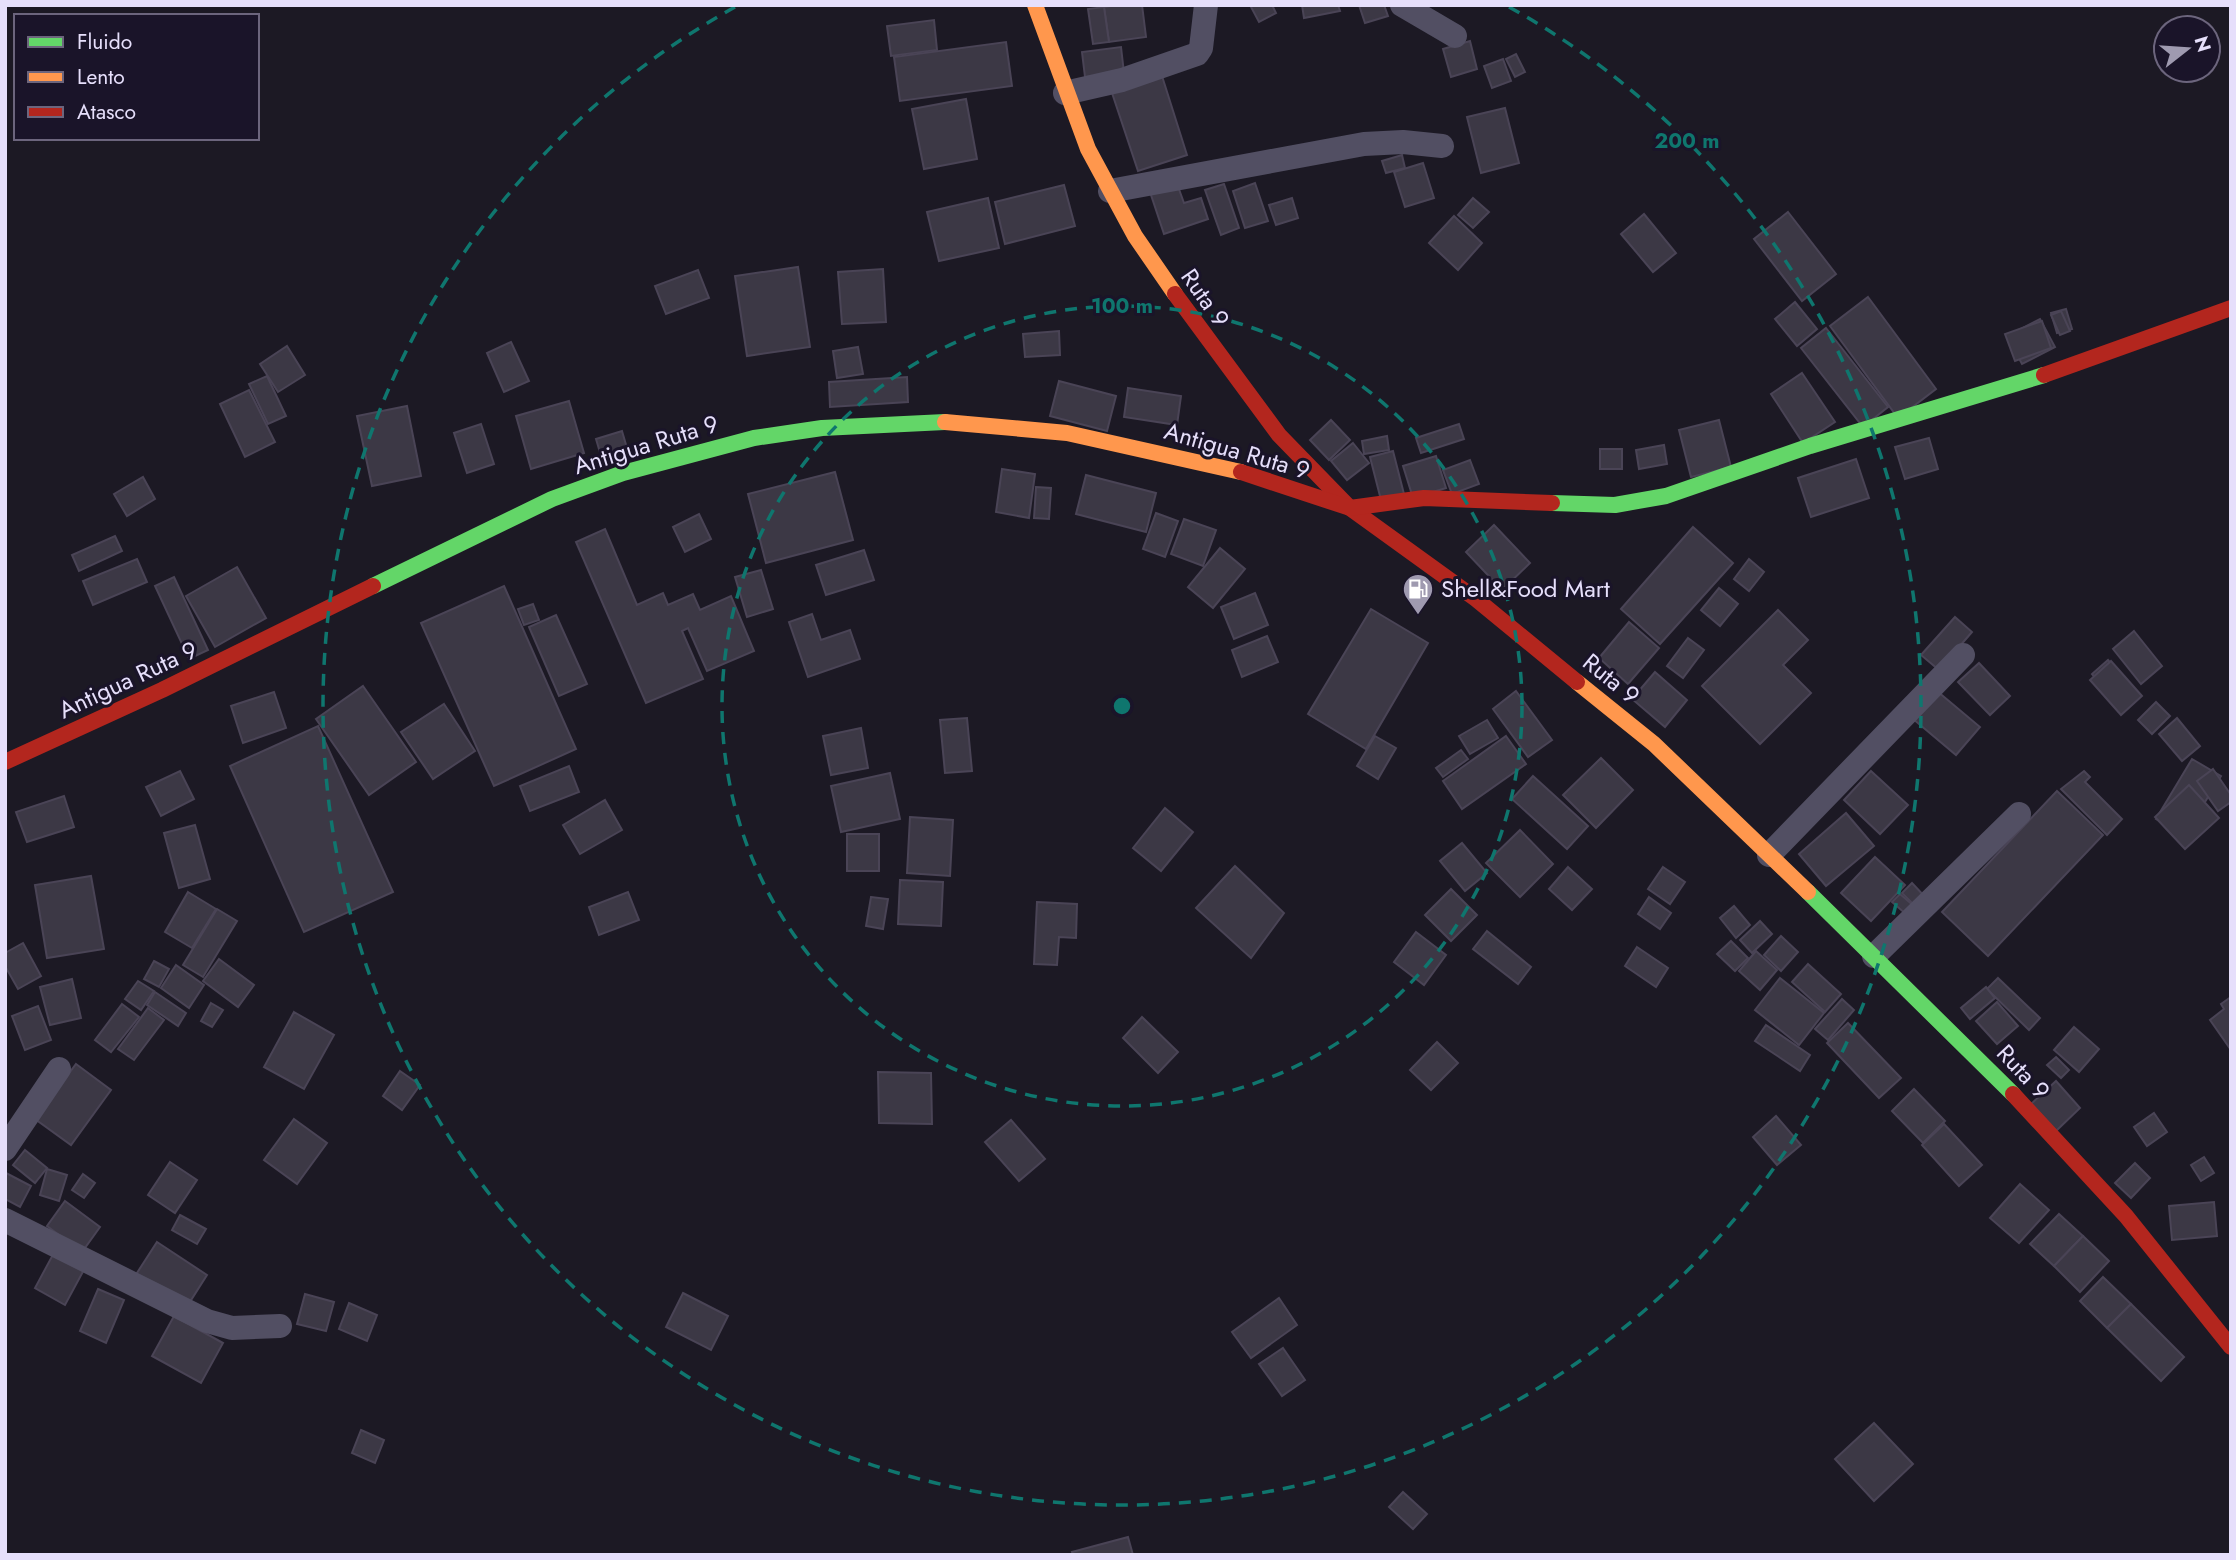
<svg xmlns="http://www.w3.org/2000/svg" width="2236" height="1560" font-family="Jost,sans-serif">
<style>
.building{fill:#3c3845;stroke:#4a4456;stroke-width:2}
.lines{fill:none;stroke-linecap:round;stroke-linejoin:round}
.street{stroke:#524f63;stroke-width:24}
.fast{stroke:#63d668;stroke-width:16}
.slow{stroke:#ff974d;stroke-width:16}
.jam{stroke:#b3261e;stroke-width:16}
.ring{fill:none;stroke:#0f766e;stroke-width:3.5;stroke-dasharray:12 9}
.labels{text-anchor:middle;stroke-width:6;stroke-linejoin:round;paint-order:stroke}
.street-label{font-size:24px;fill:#e6dffb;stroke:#1a1429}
.poi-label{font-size:24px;fill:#e6dffb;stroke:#1a1429;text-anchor:start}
.centre{fill:#0f766e;stroke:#1a1429;stroke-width:3.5}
.ring-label{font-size:21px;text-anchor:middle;font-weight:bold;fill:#0f766e;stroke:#1a1429;stroke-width:6;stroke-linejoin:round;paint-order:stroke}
</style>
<rect width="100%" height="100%" fill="#1c1924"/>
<!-- building -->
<g class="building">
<path d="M1118,5H1142L1146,37L1109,42L1104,7Z"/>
<path d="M1250,5H1272L1276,13L1259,22Z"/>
<path d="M1302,5H1338L1340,11L1304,18Z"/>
<path d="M1359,5H1384L1388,16L1365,23Z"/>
<path d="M1104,7L1109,42L1093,44L1088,9Z"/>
<path d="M934,20L937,50L891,56L887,26Z"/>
<path d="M1470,41L1477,69L1451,77L1443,49Z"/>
<path d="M1006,42L1012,86L900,101L894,57Z"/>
<path d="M1121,47L1124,73L1085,77L1082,52Z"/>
<path d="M1516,54L1525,72L1515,77L1506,59Z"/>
<path d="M1503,59L1511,81L1492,88L1484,66Z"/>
<path d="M1162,76L1187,155L1138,171L1112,93Z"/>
<path d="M966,99L977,159L924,169L912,109Z"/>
<path d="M1505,108L1519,163L1481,173L1467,117Z"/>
<path d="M1402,155L1405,168L1386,173L1382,161Z"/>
<path d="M1423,163L1434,198L1405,207L1394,172Z"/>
<path d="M1176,181L1184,203L1201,198L1208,219L1164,234L1149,189Z"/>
<path d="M1255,183L1268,221L1245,228L1233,191Z"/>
<path d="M1224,184L1239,228L1221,235L1205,190Z"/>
<path d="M1064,185L1075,226L1005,244L995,202Z"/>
<path d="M988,198L999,248L939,261L927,212Z"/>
<path d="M1292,198L1298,218L1276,225L1269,205Z"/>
<path d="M1473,198L1489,212L1473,228L1458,215Z"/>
<path d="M1788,212L1836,274L1802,301L1754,239Z"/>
<path d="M1644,214L1676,253L1653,272L1621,234Z"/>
<path d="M1454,216L1482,243L1458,270L1429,243Z"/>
<path d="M798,267L810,347L747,356L735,276Z"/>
<path d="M883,269L886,322L842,324L838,272Z"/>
<path d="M698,270L709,298L666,314L655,286Z"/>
<path d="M1868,297L1936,389L1898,418L1830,326Z"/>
<path d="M1795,302L1817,329L1797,346L1775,319Z"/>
<path d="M2066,309L2072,329L2057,333L2051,313Z"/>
<path d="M2061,311L2070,331L2060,335L2051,315Z"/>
<path d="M2040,319L2055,347L2022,364L2007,336Z"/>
<path d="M2042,321L2051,348L2015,361L2005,334Z"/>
<path d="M1826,328L1888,407L1863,427L1801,348Z"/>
<path d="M1059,331L1060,355L1025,357L1023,334Z"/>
<path d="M511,342L529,381L504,392L487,353Z"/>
<path d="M287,346L305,375L278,392L260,364Z"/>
<path d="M858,347L863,374L837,378L833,351Z"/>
<path d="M1802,373L1835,422L1803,443L1771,394Z"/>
<path d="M267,376L286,416L268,424L249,384Z"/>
<path d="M907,377L908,402L830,407L829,382Z"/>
<path d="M1059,381L1116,396L1107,431L1050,416Z"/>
<path d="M1128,388L1181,396L1177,425L1124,417Z"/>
<path d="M249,390L275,442L245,457L220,404Z"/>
<path d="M569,401L584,453L531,469L516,416Z"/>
<path d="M407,406L421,476L372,486L357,416Z"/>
<path d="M1331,420L1350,440L1329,460L1310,440Z"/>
<path d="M1719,420L1731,467L1691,477L1679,430Z"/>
<path d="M481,424L494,464L467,473L454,433Z"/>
<path d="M1459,424L1464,439L1421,453L1416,438Z"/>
<path d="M622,431L627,448L601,456L596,439Z"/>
<path d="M1387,436L1389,450L1364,454L1362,441Z"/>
<path d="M1929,438L1938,469L1905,479L1895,447Z"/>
<path d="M1353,443L1369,463L1347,480L1331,461Z"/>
<path d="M1664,445L1667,464L1639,469L1636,450Z"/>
<rect x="1600" y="449" width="22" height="20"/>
<path d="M1393,451L1404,494L1381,500L1370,457Z"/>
<path d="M1436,456L1446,488L1413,498L1403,466Z"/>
<path d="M1856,459L1869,498L1811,517L1798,478Z"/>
<path d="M1470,460L1479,484L1452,494L1443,470Z"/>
<path d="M1002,469L1035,474L1029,518L996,512Z"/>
<path d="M835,472L853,540L766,563L748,494Z"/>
<path d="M1086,475L1156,493L1146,532L1076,514Z"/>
<path d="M143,477L155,499L127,516L114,494Z"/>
<path d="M1036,487L1051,488L1049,519L1034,518Z"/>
<path d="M1156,513L1178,521L1165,557L1143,549Z"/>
<path d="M699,514L711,539L685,552L673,527Z"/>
<path d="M1184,519L1216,530L1203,566L1171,554Z"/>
<path d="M1494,525L1530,563L1502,590L1466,552Z"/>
<path d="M1693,527L1733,563L1660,644L1621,609Z"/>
<path d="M605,529L637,605L663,593L668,605L693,594L700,610L731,596L754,651L707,671L688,628L682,631L703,679L646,703L576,542Z"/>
<path d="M115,536L122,551L79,571L72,555Z"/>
<path d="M1220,548L1245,569L1213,608L1188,587Z"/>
<path d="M864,550L874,580L826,595L816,565Z"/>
<path d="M137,559L147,582L93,605L83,581Z"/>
<path d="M1749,559L1764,572L1749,591L1734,579Z"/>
<path d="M237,567L266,618L215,647L186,596Z"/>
<path d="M761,570L773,609L747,617L735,577Z"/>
<path d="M174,577L208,650L189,659L155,586Z"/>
<path d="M504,586L576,749L494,786L421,623Z"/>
<path d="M1719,588L1738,604L1720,626L1701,610Z"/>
<path d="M1255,593L1268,625L1234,639L1221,607Z"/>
<path d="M533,604L539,620L524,625L518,609Z"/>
<path d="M1371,609L1428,643L1366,749L1308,714Z"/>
<path d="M1778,610L1808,640L1783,665L1811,693L1760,744L1702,686Z"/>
<path d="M812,614L821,640L850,630L860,659L808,677L789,622Z"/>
<path d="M556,615L587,684L559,696L529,627Z"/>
<path d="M1955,617L1972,632L1939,670L1921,655Z"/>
<path d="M1629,622L1659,648L1628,684L1599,658Z"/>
<path d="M2134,631L2162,666L2141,684L2113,649Z"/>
<path d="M1267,636L1278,662L1242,677L1232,650Z"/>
<path d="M1688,638L1704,650L1683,678L1667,666Z"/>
<path d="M2108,660L2136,694L2120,707L2092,674Z"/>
<path d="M2111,661L2142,696L2121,715L2090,680Z"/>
<path d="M1979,663L2010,696L1990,715L1958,682Z"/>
<path d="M1655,672L1687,700L1665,727L1632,699Z"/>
<path d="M363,686L416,762L369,795L316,719Z"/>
<path d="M1516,691L1552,740L1528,757L1493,709Z"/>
<path d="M1937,691L1980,727L1956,755L1913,719Z"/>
<path d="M274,692L286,728L243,743L231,706Z"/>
<path d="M2156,702L2170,716L2152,734L2138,720Z"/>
<path d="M444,704L475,751L433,779L401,732Z"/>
<path d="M967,718L972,771L945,773L940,720Z"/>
<path d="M2177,718L2200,746L2182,761L2159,734Z"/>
<path d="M1487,720L1498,738L1470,754L1459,736Z"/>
<path d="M318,726L393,892L304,932L230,766Z"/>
<path d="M861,728L868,768L831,775L823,736Z"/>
<path d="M1375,736L1396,748L1378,779L1357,766Z"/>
<path d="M1506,736L1526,764L1462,809L1443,781Z"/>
<path d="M1461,750L1468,759L1443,777L1436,768Z"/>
<path d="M1601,758L1633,790L1596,828L1563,795Z"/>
<path d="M2192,759L2221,776L2184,836L2156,819Z"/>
<path d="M569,766L579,792L530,811L520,786Z"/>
<path d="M2213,769L2231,795V802L2218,811L2197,781Z"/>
<path d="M180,771L194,799L161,816L146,787Z"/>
<path d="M1871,771L1908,805L1880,834L1844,800Z"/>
<path d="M2084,771L2090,777L2085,782L2122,819L2107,835L2061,789Z"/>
<path d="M890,773L900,819L841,832L831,786Z"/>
<path d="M1533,776L1588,826L1567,849L1512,799Z"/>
<path d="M2189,785L2219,818L2185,849L2155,817Z"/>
<path d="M2057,791L2103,835L1988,956L1942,912Z"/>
<path d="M64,796L74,827L27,842L16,812Z"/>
<path d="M605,800L622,830L580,854L563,825Z"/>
<path d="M1165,808L1193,832L1161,871L1133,848Z"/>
<path d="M1846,813L1874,846L1826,886L1799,854Z"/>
<path d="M910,817L953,820L950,876L907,873Z"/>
<path d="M195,825L210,879L179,888L164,833Z"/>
<path d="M1520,830L1553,864L1520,897L1486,863Z"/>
<rect x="847" y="834" width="32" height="37"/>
<path d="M1462,843L1487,873L1465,891L1440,861Z"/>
<path d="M1875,857L1905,885L1871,921L1841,893Z"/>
<path d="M1235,866L1284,913L1251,958L1196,908Z"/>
<path d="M1568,867L1592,889L1572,910L1549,889Z"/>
<path d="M1663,867L1685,882L1670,904L1648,889Z"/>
<path d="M91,876L104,949L47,958L35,885Z"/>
<path d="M900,880L943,882L941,926L898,924Z"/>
<path d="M1912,883L1927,899L1917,908L1902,893Z"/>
<path d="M1451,889L1477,915L1451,941L1425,915Z"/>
<path d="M188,892L216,909L192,948L165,932Z"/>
<path d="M628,892L639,920L599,935L589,907Z"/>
<path d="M1900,894L1915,907L1907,915L1892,902Z"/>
<path d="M871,897L888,899L883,929L866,926Z"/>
<path d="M1649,897L1671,913L1660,929L1638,914Z"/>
<path d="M1037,902L1077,904L1076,938L1059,937L1057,965L1034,964Z"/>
<path d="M1734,906L1750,925L1736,938L1720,918Z"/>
<path d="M217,909L237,921L203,977L183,965Z"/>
<path d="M1760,921L1772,934L1752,953L1740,940Z"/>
<path d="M1487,931L1531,967L1518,984L1473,949Z"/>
<path d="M1416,932L1446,955L1424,985L1394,962Z"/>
<path d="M1781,936L1798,952L1781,971L1764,955Z"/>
<path d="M1731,941L1748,958L1735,971L1717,954Z"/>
<path d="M23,943L41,976L18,989L5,966V953Z"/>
<path d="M1637,947L1668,968L1656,987L1625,966Z"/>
<path d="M1756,951L1777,970L1760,990L1739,971Z"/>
<path d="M219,959L254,985L238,1007L203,981Z"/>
<path d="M154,961L169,969L159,987L144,979Z"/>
<path d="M1808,964L1841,994L1825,1012L1792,982Z"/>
<path d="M176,965L204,985L189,1008L161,988Z"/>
<path d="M1780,978L1824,1013L1799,1045L1755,1010Z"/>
<path d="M1998,978L2040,1018L2029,1030L1987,989Z"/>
<path d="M72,979L81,1018L50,1025L40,987Z"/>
<path d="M138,981L154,991L141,1010L125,999Z"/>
<path d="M1986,987L1995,998L1970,1019L1961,1008Z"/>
<path d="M155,992L186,1013L178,1026L147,1005Z"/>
<path d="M2231,997V1050L2210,1020L2224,1009L2221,1004Z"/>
<path d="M1842,999L1854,1010L1828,1040L1815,1029Z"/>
<path d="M1997,1002L2018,1026L1997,1044L1976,1021Z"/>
<path d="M211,1003L223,1010L212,1027L201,1021Z"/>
<path d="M122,1004L139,1017L111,1052L95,1040Z"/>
<path d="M38,1006L51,1040L25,1050L12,1016Z"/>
<path d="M148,1008L164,1020L134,1060L118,1049Z"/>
<path d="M294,1012L334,1035L304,1089L264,1067Z"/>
<path d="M1142,1017L1178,1052L1158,1073L1123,1038Z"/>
<path d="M1848,1023L1901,1078L1879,1098L1827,1043Z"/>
<path d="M1766,1025L1810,1055L1800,1071L1755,1041Z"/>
<path d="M2074,1027L2099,1049L2079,1072L2054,1050Z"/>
<path d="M1437,1042L1458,1063L1431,1090L1410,1070Z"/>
<path d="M2056,1057L2069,1070L2061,1078L2047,1065Z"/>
<path d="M76,1064L111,1090L71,1145L35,1119Z"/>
<path d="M400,1071L420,1085L402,1110L383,1096Z"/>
<path d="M878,1072L931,1073L932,1124L879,1123Z"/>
<path d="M2056,1081L2080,1108L2056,1131L2031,1104Z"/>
<path d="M1914,1089L1945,1121L1923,1143L1892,1111Z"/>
<path d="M2154,1113L2167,1132L2147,1146L2134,1127Z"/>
<path d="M1776,1116L1801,1145L1777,1165L1753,1137Z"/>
<path d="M294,1119L327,1143L297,1184L264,1160Z"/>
<path d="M1011,1120L1045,1159L1019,1181L985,1142Z"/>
<path d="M1944,1124L1982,1165L1959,1186L1922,1145Z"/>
<path d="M25,1150L47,1168L35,1183L13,1165Z"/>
<path d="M2204,1157L2214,1173L2201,1181L2191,1165Z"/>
<path d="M170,1162L197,1180L175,1213L148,1195Z"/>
<path d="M2135,1163L2150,1178L2131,1198L2115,1183Z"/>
<path d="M47,1169L67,1175L59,1201L40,1195Z"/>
<path d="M6,1173L31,1186L20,1207L5,1199Z"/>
<path d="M83,1174L95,1183L84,1198L72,1190Z"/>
<path d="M2020,1184L2049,1210L2019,1243L1990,1218Z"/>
<path d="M65,1201L100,1227L82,1252L47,1226Z"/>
<path d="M2214,1202L2217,1236L2172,1240L2169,1206Z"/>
<path d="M2059,1214L2083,1236L2054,1266L2030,1244Z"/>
<path d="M180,1215L206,1229L197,1244L172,1230Z"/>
<path d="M2083,1236L2109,1261L2080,1292L2054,1266Z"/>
<path d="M157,1242L207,1275L186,1308L135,1276Z"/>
<path d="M56,1249L86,1266L65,1305L35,1288Z"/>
<path d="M2103,1277L2131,1304L2107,1328L2080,1301Z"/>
<path d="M98,1289L124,1300L106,1343L80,1331Z"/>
<path d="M683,1293L728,1316L711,1350L666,1327Z"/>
<path d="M305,1294L334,1302L326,1331L297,1324Z"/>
<path d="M1279,1298L1297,1325L1251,1358L1232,1332Z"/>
<path d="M349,1303L377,1315L367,1341L339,1329Z"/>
<path d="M2131,1304L2184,1357L2161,1381L2107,1328Z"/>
<path d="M174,1316L223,1343L201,1383L152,1356Z"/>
<path d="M1283,1348L1305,1380L1282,1396L1259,1364Z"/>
<path d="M1874,1423L1913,1464L1874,1501L1835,1459Z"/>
<path d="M361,1430L384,1440L375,1463L352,1453Z"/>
<path d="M1403,1492L1427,1514L1413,1529L1389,1507Z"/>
<path d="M1128,1537L1133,1555H1073L1072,1552Z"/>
</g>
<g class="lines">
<!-- street -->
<g class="street">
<path d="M1402,5L1455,36"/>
<path d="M1065,93L1122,80L1197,54L1201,48L1206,5"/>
<path d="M1110,191L1364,144L1403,142L1442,146"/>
<path d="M1769,855L1963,655"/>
<path d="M1874,956L2019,814"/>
<path d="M5,1149L59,1069"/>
<path d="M5,1220L207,1321L232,1328L280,1326"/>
</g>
<!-- fast -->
<g class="fast">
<path d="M1552,503L1615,505L1666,496L1810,446L2044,375"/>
<path d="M373,586L552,499L623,473L754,438L822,428L945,422"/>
<path d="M1808,892L2013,1094"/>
</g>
<!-- slow -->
<g class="slow">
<path d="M1035,5L1088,149L1135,236L1175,294"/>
<path d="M945,422L1067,433L1241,472"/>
<path d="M1577,682L1654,744L1808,892"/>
</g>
<!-- jam -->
<g class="jam">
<path d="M1175,294L1279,435L1350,508L1476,599L1577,682"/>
<path d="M2044,375L2231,308"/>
<path d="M1241,472L1350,508L1424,498L1552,503"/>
<path d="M5,762L162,690L373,586"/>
<path d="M2013,1094L2126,1216L2231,1347"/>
</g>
</g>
<!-- distance rings -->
<g class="ring">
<circle cx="1122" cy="706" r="400"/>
<path d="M1509 7A799 799 0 1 1 735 7"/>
</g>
<!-- icons -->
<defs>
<g id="fuel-pin" transform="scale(1.575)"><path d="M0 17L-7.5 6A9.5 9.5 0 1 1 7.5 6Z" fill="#9f9ab0" stroke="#1a1429"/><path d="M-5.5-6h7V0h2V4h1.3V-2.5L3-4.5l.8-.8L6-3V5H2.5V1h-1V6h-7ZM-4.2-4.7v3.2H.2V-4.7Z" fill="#fff"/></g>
</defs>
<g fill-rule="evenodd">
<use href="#fuel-pin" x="1418" y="589"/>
</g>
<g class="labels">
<!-- street labels -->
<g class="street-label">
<text transform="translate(1205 298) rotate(55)" y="8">Ruta 9</text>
<text transform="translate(646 445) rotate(-17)" y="8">Antigua Ruta 9</text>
<text transform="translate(1237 451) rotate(16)" y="8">Antigua Ruta 9</text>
<text transform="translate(1611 679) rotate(39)" y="8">Ruta 9</text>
<text transform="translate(128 680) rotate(-25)" y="8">Antigua Ruta 9</text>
<text transform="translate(2023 1072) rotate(47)" y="8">Ruta 9</text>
</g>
<!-- poi labels -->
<g class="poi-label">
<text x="1441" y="597">Shell&amp;Food Mart</text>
</g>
</g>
<circle cx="1122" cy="706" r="10" class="centre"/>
<g class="ring-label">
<text x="1687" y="148">200 m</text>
<text x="1122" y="313">100 m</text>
</g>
<!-- border -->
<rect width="2236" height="1560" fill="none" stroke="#e6dffb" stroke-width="14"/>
<!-- legend -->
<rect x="14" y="14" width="245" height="126" fill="#1a1429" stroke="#6c657d" stroke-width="2"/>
<rect x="28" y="37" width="35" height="10" fill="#63d668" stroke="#6c657d" stroke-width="2"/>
<text x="77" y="49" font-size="21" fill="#e6dffb">Fluido</text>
<rect x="28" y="72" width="35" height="10" fill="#ff974d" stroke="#6c657d" stroke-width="2"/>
<text x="77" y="84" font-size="21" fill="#e6dffb">Lento</text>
<rect x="28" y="107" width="35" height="10" fill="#b3261e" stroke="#6c657d" stroke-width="2"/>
<text x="77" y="119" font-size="21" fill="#e6dffb">Atasco</text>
<!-- north arrow -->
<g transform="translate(2187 49) rotate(73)"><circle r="33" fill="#1a1429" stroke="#6c657d" stroke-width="2"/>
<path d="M0-5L12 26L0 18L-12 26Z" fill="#9f9ab0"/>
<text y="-10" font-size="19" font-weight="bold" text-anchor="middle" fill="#e6dffb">N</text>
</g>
</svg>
